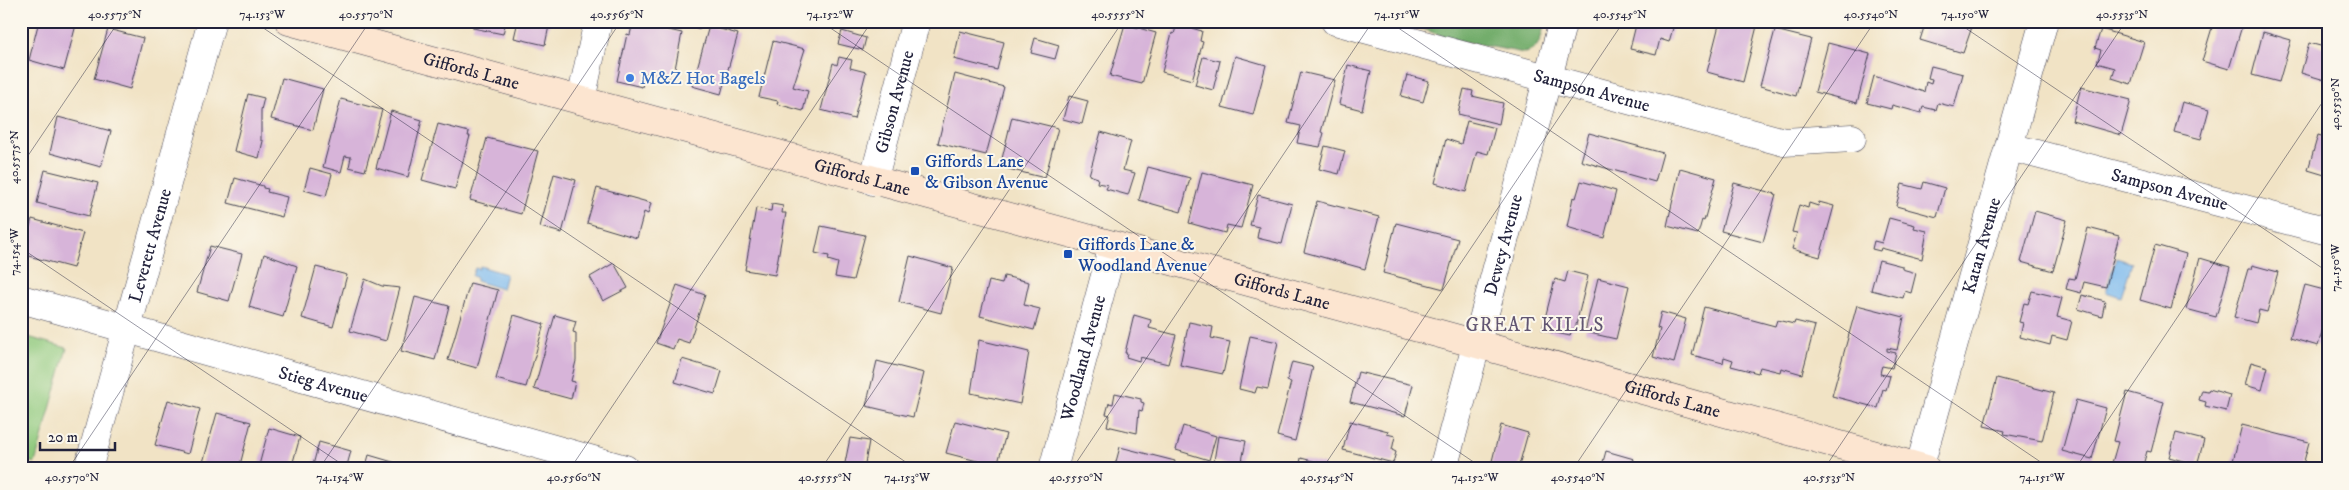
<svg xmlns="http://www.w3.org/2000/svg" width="2349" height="490" font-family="'IM FELL DW Pica',serif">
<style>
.green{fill:#8fc97d;stroke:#58765c}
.forest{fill:#73ad6c;stroke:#4a6854}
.water{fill:#7bb9ee;stroke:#4e6e94}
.building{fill:#d7b4d9}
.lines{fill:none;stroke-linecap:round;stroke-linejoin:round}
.street-casing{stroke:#413f50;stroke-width:29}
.secondary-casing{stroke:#413f50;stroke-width:29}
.street{stroke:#fff;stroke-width:28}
.secondary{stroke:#fce5d0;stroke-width:28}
.ticks{fill:none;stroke:#22223b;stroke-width:1;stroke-opacity:0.45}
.shop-dot{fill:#3f7fe0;stroke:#fbf7ec;stroke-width:2}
.transit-dot{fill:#1a4fb4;stroke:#fbf7ec;stroke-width:2}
.labels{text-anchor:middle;stroke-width:4;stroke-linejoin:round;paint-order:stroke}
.street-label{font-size:18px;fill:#22223b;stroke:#fbf7ec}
.shop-label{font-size:18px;fill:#366cbe;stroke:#fbf7ec;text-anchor:start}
.transit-label{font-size:18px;fill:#164399;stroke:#fbf7ec;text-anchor:start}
.neighbourhood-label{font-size:19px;letter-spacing:1px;fill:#615572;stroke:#fbf7ec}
.neatline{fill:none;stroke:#22223b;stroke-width:2}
.ticks-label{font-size:12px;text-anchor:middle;fill:#22223b}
</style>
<rect width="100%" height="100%" fill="#fbf7ec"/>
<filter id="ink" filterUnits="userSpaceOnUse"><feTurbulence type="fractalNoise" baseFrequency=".02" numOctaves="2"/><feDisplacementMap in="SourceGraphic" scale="10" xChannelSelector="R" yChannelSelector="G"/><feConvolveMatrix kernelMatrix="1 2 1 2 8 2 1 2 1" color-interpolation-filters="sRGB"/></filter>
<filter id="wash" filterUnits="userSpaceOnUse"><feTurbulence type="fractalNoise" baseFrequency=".0096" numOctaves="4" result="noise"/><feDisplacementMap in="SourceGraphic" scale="20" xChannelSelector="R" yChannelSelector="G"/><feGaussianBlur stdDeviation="1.12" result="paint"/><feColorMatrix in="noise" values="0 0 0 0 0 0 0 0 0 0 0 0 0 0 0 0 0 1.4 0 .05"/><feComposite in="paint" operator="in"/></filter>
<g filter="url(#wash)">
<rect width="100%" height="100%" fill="#f1e3c5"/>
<!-- green -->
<path class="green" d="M21,335L67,348L35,463L21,459Z"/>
<!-- forest -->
<path class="forest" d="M1402,21H1545C1542,35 1540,51 1524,53L1450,39Z"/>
<!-- water -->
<g class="water">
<path d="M2116,258L2132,263L2121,297L2106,292Z"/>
<path d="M480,266L506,274L502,289L476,281V277L472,276L475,268L479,269Z"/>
</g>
<g id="blocks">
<!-- building -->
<g class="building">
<path d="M39,21H77L64,70L29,60Z"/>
<path d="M474,21H506L503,34L473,28Z"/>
<path d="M518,21H550L545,45L514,38Z"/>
<path d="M674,21H702L700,29Z"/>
<path d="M858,21H873L872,26Z"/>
<path d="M1637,21H1675L1669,42L1660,39L1656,55L1630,49Z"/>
<path d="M1720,21H1742L1757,26L1743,82L1707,72Z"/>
<path d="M1926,21L1941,25L1943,21H1974L1963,53L1920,40Z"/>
<path d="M2214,21H2225L2242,26L2229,69L2202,61Z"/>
<path d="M633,22L682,33L673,79L645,73L642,87L617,81L627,34L630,35Z"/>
<path d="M1125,24L1156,33L1142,84L1110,76Z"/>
<path d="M1177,24L1202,31L1200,41L1203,42L1192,80L1162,72L1172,33L1174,34Z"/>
<path d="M709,26L738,34L721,94L692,86Z"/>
<path d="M108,29L143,38L130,89L94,79Z"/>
<path d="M2101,29L2144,42L2131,84L2112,78L2115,68L2097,63L2101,50L2095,48Z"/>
<path d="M1775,30L1811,39L1796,96L1760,86Z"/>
<path d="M842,31L866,38L863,50L838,44Z"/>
<path d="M960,31L1004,42L997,70L954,59Z"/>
<path d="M2263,32L2291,40L2279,82L2252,75Z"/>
<path d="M1035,38L1059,45L1055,59L1031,53Z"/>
<path d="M773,41L805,49L793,87L808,91L803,111L777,104L778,101L759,97Z"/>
<path d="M1828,43L1870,54L1857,103L1815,92Z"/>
<path d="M2309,43L2328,48V81L2301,73Z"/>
<path d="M1235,56L1266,65L1253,115L1222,107Z"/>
<path d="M839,57L852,60L850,68L866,72L854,119L821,110L833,63L837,65Z"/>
<path d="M1203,57L1220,61L1213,90L1195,85Z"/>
<path d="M1348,65L1371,71L1362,110L1339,104Z"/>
<path d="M1931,66L1963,74L1954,107L1938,103L1936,110L1923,107L1921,113L1892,105L1891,109L1867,103L1874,76L1924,92L1926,82L1931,84L1932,79L1928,78Z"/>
<path d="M1301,72L1335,80L1321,132L1324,133L1320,147L1297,143L1301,126L1288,123Z"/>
<path d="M955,74L1004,87L986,155L938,143Z"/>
<path d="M1407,75L1429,81L1423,102L1401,96Z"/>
<path d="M282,78L323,89L313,130L271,119Z"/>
<path d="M2081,87L2131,100L2121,135L2072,121Z"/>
<path d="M1464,89L1473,91L1472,96L1503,103L1499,124L1458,114Z"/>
<path d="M248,94L264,98L261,110V141H263L259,158L234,151Z"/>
<path d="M1069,96L1088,101L1082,124L1063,119Z"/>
<path d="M341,99L382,110L365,171L349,167L351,157L345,156L341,172L323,167Z"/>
<path d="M2182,102L2209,109L2201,139L2174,132Z"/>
<path d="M391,111L422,120L408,177L376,168Z"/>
<path d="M58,117L111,131L101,167L50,153Z"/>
<path d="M1012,117L1058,128L1045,178L1000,167Z"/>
<path d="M1467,121L1495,128L1488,154L1477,151L1466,192L1435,183L1446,139L1461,144Z"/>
<path d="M438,124L469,132L468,136H470L455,189L422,180Z"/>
<path d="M1101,132L1131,141L1123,170L1135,173L1128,195L1106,189L1108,185L1097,183L1098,178L1089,175Z"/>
<path d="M1589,133L1663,153L1655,182L1581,161Z"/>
<path d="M2318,135L2328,138V176L2308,170Z"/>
<path d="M487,138L538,151L521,214L470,200Z"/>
<path d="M1325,146L1345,151L1339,174L1319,169Z"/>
<path d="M1148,167L1190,178L1181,212L1139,200Z"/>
<path d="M310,168L332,174L326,196L304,190Z"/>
<path d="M1680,168L1716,178L1704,221L1702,220L1698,234L1667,226Z"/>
<path d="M45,170L98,183L89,216L37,203Z"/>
<path d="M1202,172L1253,185L1241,228L1227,225L1225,233L1189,223Z"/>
<path d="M554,174L576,180L562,233L540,227Z"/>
<path d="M235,178L263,186V188L268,189L267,192L287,197L282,217L228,203Z"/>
<path d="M1581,181L1616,191L1604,238L1567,227L1573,197L1576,198Z"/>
<path d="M1924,182L1945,188L1937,217L1896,206L1902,184L1922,189Z"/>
<path d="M1734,183L1776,194L1763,242L1721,231Z"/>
<path d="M597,188L651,203L648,214L644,212L637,238L587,223Z"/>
<path d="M1258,195L1292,204L1282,244L1257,238L1259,227L1250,225Z"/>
<path d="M1317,201L1379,217L1365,269L1304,252Z"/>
<path d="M1819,202L1834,206L1820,257L1792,249L1797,233L1792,232L1799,205L1808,208L1809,203L1818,206Z"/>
<path d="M772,204L783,206L782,213H786L775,275L745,270L756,208L771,211Z"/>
<path d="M2035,211L2067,220L2053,271L2021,262Z"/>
<path d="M1889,218L1915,225L1914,228L1927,231L1922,259L1881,248L1880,251L1872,249L1874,241L1882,243Z"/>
<path d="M32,219L83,233L73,268L21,254L24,235L27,236Z"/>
<path d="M1396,223L1458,239L1444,289L1383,273Z"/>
<path d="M821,226L865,235L853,280L835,277L838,263L828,260L829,256L815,253Z"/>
<path d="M2088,228L2119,236L2106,287L2084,282L2081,293L2066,289L2069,278L2075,279Z"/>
<path d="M2155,245L2186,254L2171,309L2140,300Z"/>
<path d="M210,246L242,254L229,301L197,292Z"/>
<path d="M264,254L297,266L283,317L249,307Z"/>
<path d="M910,256L953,268L941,313L899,302Z"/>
<path d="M2200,258L2230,267L2216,317L2186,309Z"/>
<path d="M1879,260L1902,266V269L1916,273L1911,293L1905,291L1903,298L1871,290Z"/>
<path d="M614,263L628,288L603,301L590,277Z"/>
<path d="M2252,265L2278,272L2267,312L2259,310L2256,323L2234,317L2248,269H2251Z"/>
<path d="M316,267L347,275L333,327L302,318Z"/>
<path d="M1568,271L1588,276L1575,329H1572L1570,336L1542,330L1555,279L1565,282Z"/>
<path d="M1004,276L1029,282L1024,305L1040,309L1034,330L980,316L989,281L1002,284Z"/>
<path d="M1598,278L1629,286L1616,339L1585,332Z"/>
<path d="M365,279L382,286L400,288L386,341L350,331Z"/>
<path d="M470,283L498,290L477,368L448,360Z"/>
<path d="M677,285L705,295L689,343L677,339L673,349L656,343Z"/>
<path d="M2305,285L2328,291V310L2318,346L2290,338Z"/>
<path d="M2032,291L2062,298L2057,317L2072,321L2067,340L2052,336L2050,345L2020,337L2023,323L2019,322L2024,303L2028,304Z"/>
<path d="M2082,295L2105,301L2102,316L2078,309Z"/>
<path d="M415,297L449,306L435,360L401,351Z"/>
<path d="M1857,305L1904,317L1897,350L1887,348V351L1896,353L1892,368L1882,366L1881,369L1880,374L1890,376L1886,390L1883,389L1878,408L1832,396Z"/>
<path d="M1704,307L1775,326L1777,320L1794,324L1795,321L1815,326L1802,374L1781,368L1780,372L1760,367L1758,373L1731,366L1733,360L1724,357L1723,363L1692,355Z"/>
<path d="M1661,312L1686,319L1674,363L1653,357L1660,329L1657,328Z"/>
<path d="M514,315L544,324L526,387L496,379Z"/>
<path d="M555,315L576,321L573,332L576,333V361L571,381L575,382L571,399L534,389Z"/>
<path d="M1134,315L1151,320L1149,328L1176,335L1168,364L1140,357L1139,361L1126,357L1127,353H1125Z"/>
<path d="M1189,322L1213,327L1211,338L1230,342L1223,374L1180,365Z"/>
<path d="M1250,336L1278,342L1268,389L1257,387L1255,393L1239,389Z"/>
<path d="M979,340L1029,352L1020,404L971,393Z"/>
<path d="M682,359L722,371L715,394L675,382Z"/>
<path d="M877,361L924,373L913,417L866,406Z"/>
<path d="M1292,362L1313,367L1295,441L1277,436L1291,382L1287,381Z"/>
<path d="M2251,362L2268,367L2262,390L2245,385Z"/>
<path d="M1358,372L1413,385L1405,416L1350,402Z"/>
<path d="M1997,378L2054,393L2042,441L2004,434L2005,431L1984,426Z"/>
<path d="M2209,389L2230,395L2226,411L2205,406L2206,402L2199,400L2202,390L2208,391Z"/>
<path d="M2127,392L2164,402L2151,452L2147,451L2142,469L2112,463L2118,442L2114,441Z"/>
<path d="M1115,393L1141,399V402L1144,403L1142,411L1139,410L1137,433L1107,426L1110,415L1106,414L1109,403L1113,404Z"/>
<path d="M168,400L200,409L188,454L155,445Z"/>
<path d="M2076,400L2106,408L2092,459L2062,451Z"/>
<path d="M217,413L251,422L239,469H211L202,466Z"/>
<path d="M955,421L1006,434L997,466L946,453Z"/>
<path d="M1350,421L1388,431L1387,434L1395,436L1392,450L1396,452L1393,463L1343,450Z"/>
<path d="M1501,425L1528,433L1518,469H1490Z"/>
<path d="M2242,425L2309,442L2302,469H2231Z"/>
<path d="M1183,426L1216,436L1209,460L1176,450Z"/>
<path d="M269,428L300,437L291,469H258Z"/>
<path d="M2176,433L2204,440L2197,465L2169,457Z"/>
<path d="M1218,436L1246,441L1241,466L1214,461Z"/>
<path d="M850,438L869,441L864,469L844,468Z"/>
<path d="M319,442L351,451L346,469H312Z"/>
<path d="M1120,447L1175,461L1173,469H1114Z"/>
<path d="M1606,451L1634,459L1631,469H1601Z"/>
<path d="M369,455L403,465L402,469H365Z"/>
<path d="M1301,458L1324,464L1323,469H1299Z"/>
</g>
</g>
</g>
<g filter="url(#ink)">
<use href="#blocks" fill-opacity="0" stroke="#413f50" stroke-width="1"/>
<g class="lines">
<!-- street casing -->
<g class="street-casing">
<g id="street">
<path id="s1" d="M1335,21L1784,142L1852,138"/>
<path d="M581,100L598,21"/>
<path id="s2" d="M2010,147L2328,231"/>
<path id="s3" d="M873,181L916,21"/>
<path id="s4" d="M21,299L625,469"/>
<path id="s5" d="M88,469L212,21"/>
<path id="s6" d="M1053,469L1113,246"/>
<path id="s7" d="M1443,469L1563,21"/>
<path id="s8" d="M1919,469L2044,21"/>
</g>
</g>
<!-- secondary casing -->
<g class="secondary-casing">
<g id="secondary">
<path id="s9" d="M289,21L1477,344L1926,469"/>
</g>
</g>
<!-- street -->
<use href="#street" class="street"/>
<!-- secondary -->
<use href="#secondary" class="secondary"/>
</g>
</g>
<!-- ticks -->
<path class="ticks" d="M253,21L916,469M820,21L1484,469M1388,21L2051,469M1955,21L2328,272M21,166L119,21M21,248L349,469M68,469L370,21M319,469L621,21M570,469L872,21M821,469L1123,21M1072,469L1373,21M1322,469L1624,21M1573,469L1875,21M1824,469L2126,21M2075,469L2328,94M2326,469L2328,466"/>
<!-- markers -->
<circle class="shop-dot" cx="630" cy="78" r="5"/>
<g class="transit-dot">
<rect x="910" y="166" width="10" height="10" rx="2.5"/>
<rect x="1063" y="249" width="10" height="10" rx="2.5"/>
</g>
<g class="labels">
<!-- street labels -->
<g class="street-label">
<text dy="6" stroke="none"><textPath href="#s9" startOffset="189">Giffords Lane</textPath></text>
<text dy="6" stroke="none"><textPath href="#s1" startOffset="266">Sampson Avenue</textPath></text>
<text dy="6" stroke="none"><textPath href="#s3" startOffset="82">Gibson Avenue</textPath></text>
<text dy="6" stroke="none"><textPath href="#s9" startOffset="594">Giffords Lane</textPath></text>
<text dy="6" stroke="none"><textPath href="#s2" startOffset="165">Sampson Avenue</textPath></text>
<text dy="6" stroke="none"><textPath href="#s5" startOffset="232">Leverett Avenue</textPath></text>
<text dy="6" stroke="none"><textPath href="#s7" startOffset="232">Dewey Avenue</textPath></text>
<text dy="6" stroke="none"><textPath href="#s8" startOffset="232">Katan Avenue</textPath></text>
<text dy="6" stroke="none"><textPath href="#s9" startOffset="1029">Giffords Lane</textPath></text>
<text dy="6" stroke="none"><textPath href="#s6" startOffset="115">Woodland Avenue</textPath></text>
<text dy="6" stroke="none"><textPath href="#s4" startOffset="314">Stieg Avenue</textPath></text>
<text dy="6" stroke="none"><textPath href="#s9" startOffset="1434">Giffords Lane</textPath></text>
</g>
<!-- shop labels -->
<g class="shop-label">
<text x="640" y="84">M&amp;Z Hot Bagels</text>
</g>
<!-- transit labels -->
<g class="transit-label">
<text x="925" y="167">Giffords Lane<tspan x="925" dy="21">&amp; Gibson Avenue</tspan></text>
<text x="1078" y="250">Giffords Lane &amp;<tspan x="1078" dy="21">Woodland Avenue</tspan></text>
</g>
<!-- neighbourhood labels -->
<g class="neighbourhood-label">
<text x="1535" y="331">GREAT KILLS</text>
</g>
</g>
<!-- margin -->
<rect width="2349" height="490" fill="none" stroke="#fbf7ec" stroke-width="55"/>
<!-- scale -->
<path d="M40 442v8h75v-8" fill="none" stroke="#22223b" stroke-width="2.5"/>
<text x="48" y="442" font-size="15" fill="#22223b" stroke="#fbf7ec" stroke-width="4" paint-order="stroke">20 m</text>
<rect x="28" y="28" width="2294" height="434" class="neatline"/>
<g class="ticks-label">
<text x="115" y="18">40.5575°N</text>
<text x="262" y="18">74.153°W</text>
<text x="366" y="18">40.5570°N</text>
<text x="617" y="18">40.5565°N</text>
<text x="830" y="18">74.152°W</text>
<text x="1118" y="18">40.5555°N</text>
<text x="1397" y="18">74.151°W</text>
<text x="1620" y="18">40.5545°N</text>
<text x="1871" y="18">40.5540°N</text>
<text x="1965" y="18">74.150°W</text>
<text x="2122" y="18">40.5535°N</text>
<text transform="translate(2335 104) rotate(-90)" y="4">40.5530°N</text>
<text transform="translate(14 157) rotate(-90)" y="4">40.5575°N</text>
<text transform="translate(14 252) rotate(-90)" y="4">74.154°W</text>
<text transform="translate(2335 268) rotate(-90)" y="4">74.150°W</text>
<text x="72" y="481">40.5570°N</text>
<text x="340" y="481">74.154°W</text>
<text x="574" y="481">40.5560°N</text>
<text x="825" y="481">40.5555°N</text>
<text x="907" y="481">74.153°W</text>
<text x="1076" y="481">40.5550°N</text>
<text x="1327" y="481">40.5545°N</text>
<text x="1475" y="481">74.152°W</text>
<text x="1578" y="481">40.5540°N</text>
<text x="1829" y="481">40.5535°N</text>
<text x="2042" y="481">74.151°W</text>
</g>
</svg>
